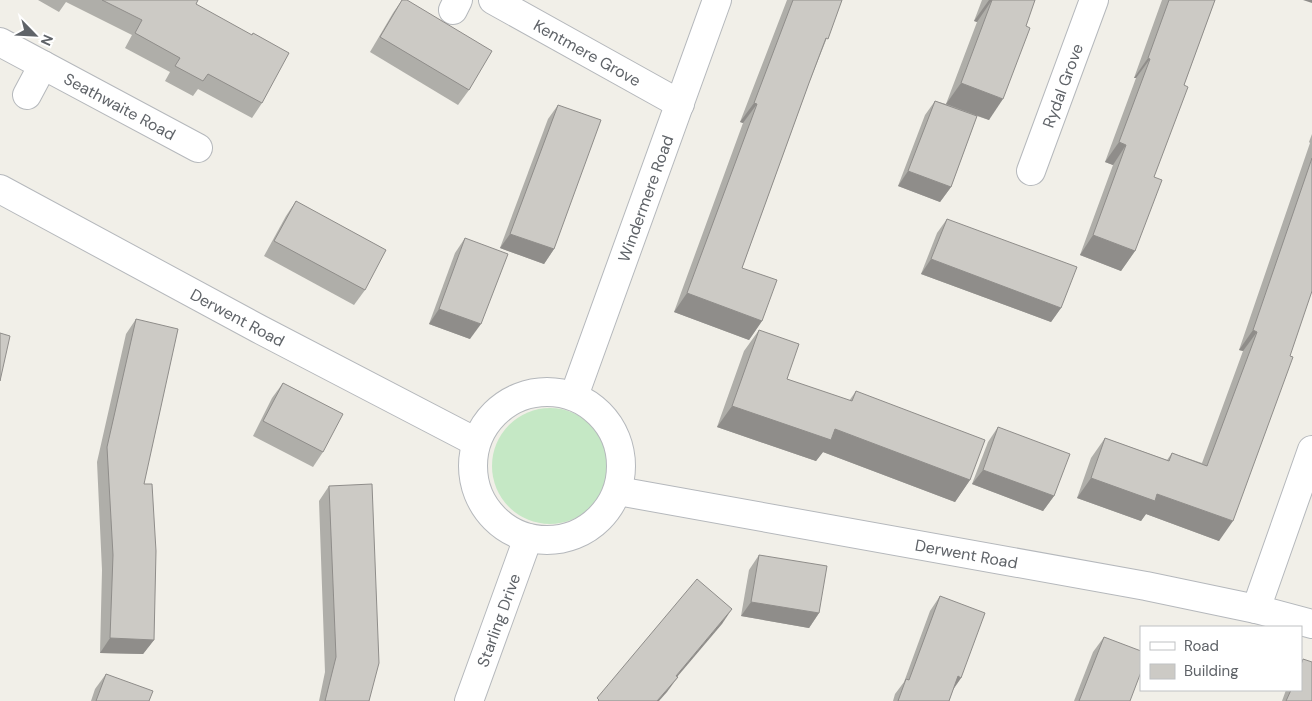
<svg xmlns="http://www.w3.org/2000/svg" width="1312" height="701" font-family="'DM Sans',sans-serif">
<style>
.green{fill:#c5e8c5}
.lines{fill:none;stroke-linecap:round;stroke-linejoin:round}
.minor-casing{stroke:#b5b8bc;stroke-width:30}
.minor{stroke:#fff;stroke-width:28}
.wall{fill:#afaea9}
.shaded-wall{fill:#8f8d8a}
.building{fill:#cccac5;stroke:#8f8d8a}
.labels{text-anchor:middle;stroke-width:4.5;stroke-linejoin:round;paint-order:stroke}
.street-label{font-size:16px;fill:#5f6368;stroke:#fff}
</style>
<rect width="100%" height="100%" fill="#f1efe8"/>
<!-- green -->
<circle class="green" cx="550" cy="466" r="58"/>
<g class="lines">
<!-- minor casing -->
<g class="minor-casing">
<g id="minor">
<path id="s1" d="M493,0L680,104"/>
<path d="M453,10L458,0"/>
<path id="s2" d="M0,42L198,148"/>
<path d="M27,95L43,65"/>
<path id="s3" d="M1031,171L1094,0"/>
<path id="s4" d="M0,189L259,329L476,442"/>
<circle cx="547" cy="466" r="74"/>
<path id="s5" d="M574,396L717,0"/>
<path id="s6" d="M618,491L1146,586L1256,609L1312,624"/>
<path d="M1256,609L1312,450"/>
<path id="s7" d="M469,701L528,538"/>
</g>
</g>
<!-- minor -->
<use href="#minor" class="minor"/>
</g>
<!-- wall -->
<g class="wall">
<path d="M38,0H198L196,4L262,103L252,118L198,89L193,96L165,81L170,72L125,48L132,35L66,2L59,12Z"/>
<path d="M402,0L469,90L458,105L370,52L393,13Z"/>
<path d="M787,0H842L809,83L742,268L762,321L749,340L674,312L743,123L740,122Z"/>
<path d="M982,0H1035L989,120L977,116L951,187L940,202L898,186L925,115L935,101L946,104L977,22L974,21Z"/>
<path d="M1162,0H1215L1184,85L1154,177L1135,251L1121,271L1080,255L1113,165L1105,162L1136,78H1134Z"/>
<path d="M558,105L554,249L544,264L500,248L548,119Z"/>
<path d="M1312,134V291L1219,541L1146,514L1141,521L1077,498L1091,458L1105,438L1167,460L1172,453L1202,463L1243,351L1239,350L1310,143L1309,142Z"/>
<path d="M296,201L365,290L354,305L264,256L286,216Z"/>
<path d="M947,219L1061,308L1051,322L921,274L937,233Z"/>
<path d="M465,238L470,339L429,324L455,253Z"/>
<path d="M136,319L144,484L154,640L143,654L100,653L102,570L97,462L126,334Z"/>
<path d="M759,330L787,379L849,401L856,391L970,480L955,502L823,452L816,461L717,427L744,351Z"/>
<path d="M283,383L323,452L313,467L253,436L272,398Z"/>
<path d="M998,427L1054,496L1043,511L972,484L988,442Z"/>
<path d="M329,486L369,701H319L325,672L319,501Z"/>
<path d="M759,555L819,613L809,628L741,616L749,570Z"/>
<path d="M940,596L961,678L953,690L949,701H893L895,694L904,682L930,611Z"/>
<path d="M1104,637L1130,701H1074L1093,652Z"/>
<path d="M1303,659L1312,701H1282L1286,690H1301V662Z"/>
<path d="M106,674L149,701H91L95,689Z"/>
</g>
<!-- shaded-wall -->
<g class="shaded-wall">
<path d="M989,0H992L977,22L974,21Z"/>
<path d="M1303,0H1312V3Z"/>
<path d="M1148,58L1150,59L1136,78H1134Z"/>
<path d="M961,83L1003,99L989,120L946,104Z"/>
<path d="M754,103L757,104L743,123L740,122Z"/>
<path d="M1119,142L1126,145L1113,165L1105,162Z"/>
<path d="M908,171L951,187L940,202L898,186Z"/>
<path d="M510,234L554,249L544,264L500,248Z"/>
<path d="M1093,235L1135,251L1121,271L1080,255Z"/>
<path d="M931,259L1061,308L1051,322L921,274Z"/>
<path d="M687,293L762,321L749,340L674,312Z"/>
<path d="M439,309L481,324L470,339L429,324Z"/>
<path d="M1253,330L1257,332L1243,351L1239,350Z"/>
<path d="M732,406L835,429L970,480L955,502L823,452L816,461L717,427Z"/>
<path d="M983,470L1054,496L1043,511L972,484Z"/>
<path d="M1091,478L1157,494L1233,521L1219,541L1146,514L1141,521L1077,498Z"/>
<path d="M751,602L819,613L809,628L741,616Z"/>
<path d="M732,609L722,624L666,690L676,676Z"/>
<path d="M110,638L154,640L143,654L100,653Z"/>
<path d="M958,676L961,678L951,692Z"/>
<path d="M678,677L667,692L659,701H657Z"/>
</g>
<!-- building -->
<g class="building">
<path d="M102,0H198L196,4L252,35L253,33L289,53L262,103L208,74L203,81L175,66L180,58L135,33L142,20Z"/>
<path d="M402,0H407L492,51L469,90L380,37Z"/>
<path d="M793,0H842L828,39L826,38L809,83L742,268L777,280L762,321L687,293L757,104L754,103Z"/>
<path d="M991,0H1035L1026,26L1030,28L1003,99L961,83L992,0Z"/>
<path d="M1169,0H1215L1184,85L1188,87L1154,177L1162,180L1135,251L1093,235L1126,145L1119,142L1150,59L1148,58Z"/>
<path d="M935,101L977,116L951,187L908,171Z"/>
<path d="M558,105L601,120L554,249L510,234Z"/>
<path d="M1312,158V291L1290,356L1293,357L1233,521L1157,494L1155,501L1091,478L1105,438L1169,461L1172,453L1207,466L1257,332L1253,330Z"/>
<path d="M296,201L386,250L365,290L274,241Z"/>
<path d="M947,219L1077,267L1061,308L931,259Z"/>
<path d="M465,238L508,254L481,324L439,309Z"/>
<path d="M136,319L178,329L144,484H152L156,551L154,640L110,638L113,555L107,447Z"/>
<path d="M759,330L799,344L787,379L852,401L856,391L985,440L970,480L835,429L831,440L732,406Z"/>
<path d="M0,333L10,336L0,381Z"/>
<path d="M283,383L343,414L323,452L263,421Z"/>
<path d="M998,427L1070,454L1054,496L983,470Z"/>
<path d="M372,484L379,663L369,701H325L336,657L329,486Z"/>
<path d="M759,555L827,566L819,613L751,602Z"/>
<path d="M697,579L732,609L676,676L678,677L657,701H598L599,700L597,698Z"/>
<path d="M940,596L985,613L961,678L958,676L949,701H898L906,679L909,680Z"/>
<path d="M1104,637L1141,651V672L1130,701H1079Z"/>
<path d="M1303,659L1312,662V701H1286L1291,690H1301V665Z"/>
<path d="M106,674L153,691L149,701H96Z"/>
</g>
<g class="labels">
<!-- street labels -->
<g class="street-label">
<text dy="6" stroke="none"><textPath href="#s1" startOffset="108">Kentmere Grove</textPath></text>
<text dy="6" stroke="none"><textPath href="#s3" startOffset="91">Rydal Grove</textPath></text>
<text dy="6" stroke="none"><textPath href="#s2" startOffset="136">Seathwaite Road</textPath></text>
<text dy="6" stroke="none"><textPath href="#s5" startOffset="210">Windermere Road</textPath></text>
<text dy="6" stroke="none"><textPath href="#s4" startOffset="270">Derwent Road</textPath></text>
<text dy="6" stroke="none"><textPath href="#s6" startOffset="354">Derwent Road</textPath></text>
<text dy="6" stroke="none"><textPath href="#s7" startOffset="86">Starling Drive</textPath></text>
</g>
</g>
<!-- legend -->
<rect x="1140" y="626" width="162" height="65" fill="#ffffff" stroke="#bfc1c3"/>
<rect x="1150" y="642" width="25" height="8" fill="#ffffff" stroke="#bfc1c3"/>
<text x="1184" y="651" font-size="15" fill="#5f6368">Road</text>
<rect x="1150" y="664" width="25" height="15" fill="#cccac5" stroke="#bfc1c3"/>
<text x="1184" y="676" font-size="15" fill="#5f6368">Building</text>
<!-- north arrow -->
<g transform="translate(35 35) rotate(114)" stroke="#ffffff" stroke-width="4" paint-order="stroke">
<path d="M0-4L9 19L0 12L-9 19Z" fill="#5f6368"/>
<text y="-8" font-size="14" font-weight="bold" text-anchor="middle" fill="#5f6368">N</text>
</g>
</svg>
